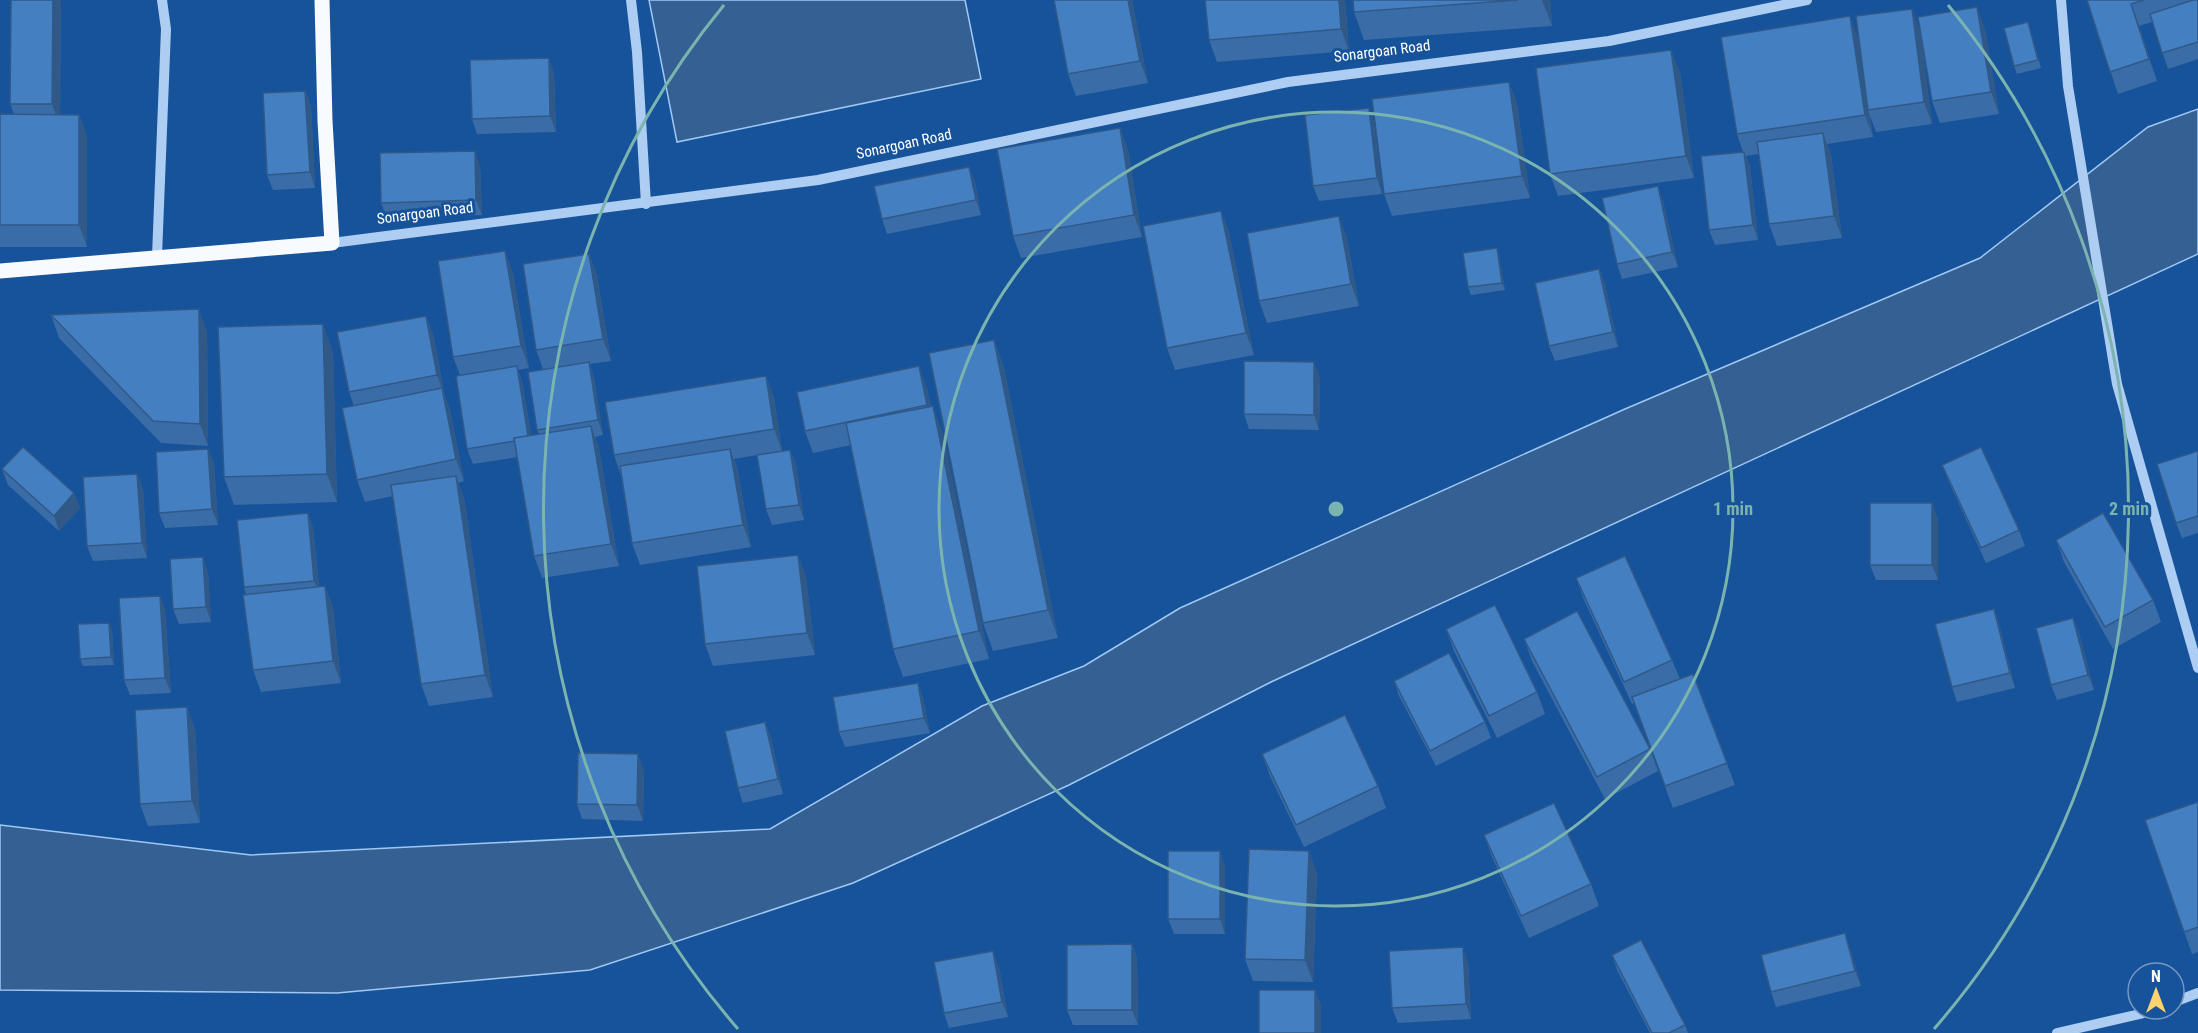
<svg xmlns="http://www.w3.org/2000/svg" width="2198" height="1033" font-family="'Roboto Condensed',sans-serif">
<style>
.water{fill:#346093;stroke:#9fc8f4;stroke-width:1.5}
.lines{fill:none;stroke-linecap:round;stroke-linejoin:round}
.minor{stroke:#adcdf2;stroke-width:10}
.major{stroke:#f7faff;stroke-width:15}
.wall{fill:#3a6da7}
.shaded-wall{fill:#305988}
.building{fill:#447fc2;stroke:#305988;stroke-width:1.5}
.ring{fill:none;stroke:#7bb4af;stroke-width:3}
.labels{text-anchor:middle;stroke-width:6;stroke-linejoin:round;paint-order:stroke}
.street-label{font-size:15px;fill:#fff;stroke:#17539a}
.centre{fill:#7bb4af;stroke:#17539a;stroke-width:3}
.ring-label{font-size:18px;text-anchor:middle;font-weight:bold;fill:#7bb4af;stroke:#17539a;stroke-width:6;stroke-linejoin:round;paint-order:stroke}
</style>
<rect width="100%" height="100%" fill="#17539a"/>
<!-- water -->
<g class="water">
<path d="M649,0H965L981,79L677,142Z"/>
<path d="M2198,109V254L1271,682L1069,785L853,883L590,970L337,993L0,990V825L251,855L770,829L982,706L1084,666L1180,608L1625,409L1980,258L2148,127Z"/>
</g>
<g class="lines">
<!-- minor -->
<g class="minor">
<path d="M631,0L637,52L646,204"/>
<path d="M2061,0L2068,86L2117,384L2198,668"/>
<path d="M332,243L818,180L1288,82L1609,41L1807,0"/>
<path d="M157,256L166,29L162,0"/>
<path d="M2174,1002L2198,993"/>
<path d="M2057,1033L2140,1014L2155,1009"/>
</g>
<!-- major -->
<path class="major" d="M0,271L332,243L325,121L322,0"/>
</g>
<!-- wall -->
<g class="wall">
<path d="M61,0L60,114L79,115L87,137V247H0V114H14L10,104Z"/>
<path d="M1054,0H1132L1148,83L1076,96L1068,74Z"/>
<path d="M1345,0L1349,51L1217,62L1209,40Z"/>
<path d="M1353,0H1550L1552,26L1364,40L1354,12Z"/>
<path d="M2087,0H2198V59L2168,69L2152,22L2139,26L2157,81L2118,94Z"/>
<path d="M2028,22L2041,68L2017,74L2014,66Z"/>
<path d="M1985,29L1999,114L1940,123L1932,101Z"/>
<path d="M1920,31L1932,124L1876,132L1869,113L1873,137L1827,144L1831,155L1842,238L1777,246L1769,224L1759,154L1746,156L1750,167L1758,240L1715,245L1709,230L1743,152L1737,134L1858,38L1863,76Z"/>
<path d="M1680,72L1694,178L1558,196L1550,174Z"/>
<path d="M554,73L556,132L477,134L472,119Z"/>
<path d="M1509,82L1517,104L1530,198L1392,216L1384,194Z"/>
<path d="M305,91L311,106L315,188L273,190L267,175Z"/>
<path d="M1369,108L1374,123L1382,194L1319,201L1313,186Z"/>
<path d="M1120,128L1128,150L1142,237L1021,258L1013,236Z"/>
<path d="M480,166L482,215L387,218L381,203Z"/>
<path d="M969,167L975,182L981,215L887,234L882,219Z"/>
<path d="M1663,201L1678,267L1622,279L1617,264Z"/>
<path d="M1221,211L1229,233L1254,355L1175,370L1167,348Z"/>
<path d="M1347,238L1359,306L1267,323L1259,301Z"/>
<path d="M1497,248L1499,256L1505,290L1471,295L1468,287Z"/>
<path d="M589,254L597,276L611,361L590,364L594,378L603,435L595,437L599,448L619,566L542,578L534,556L518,457L473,464L467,449L460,375L453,357L513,273L529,368L518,370L522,381L531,435L539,434L537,430L543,369L536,350Z"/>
<path d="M1599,269L1605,284L1618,347L1555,361L1549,346Z"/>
<path d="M51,315L207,331L208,446L161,443L59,338Z"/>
<path d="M426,316L434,338L445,397L450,410L464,481L458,483L464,498L493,697L429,706L421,684L393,496L365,502L357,480L354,406L349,392Z"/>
<path d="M994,340L1004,368L1058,638L993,651L983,623Z"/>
<path d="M333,352L337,502L234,505L224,477Z"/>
<path d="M766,376L774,398L782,451L790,450L796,465L804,520L772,525L766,509L757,455L734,459L738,471L751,547L640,565L632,543L621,476L614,455Z"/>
<path d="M1320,377L1319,430L1249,429L1244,414Z"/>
<path d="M927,388L931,406L943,434L989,659L903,677L893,649L851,445L813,453L805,431Z"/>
<path d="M208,449L214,464L218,525L165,528L159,513Z"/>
<path d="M2198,451V533L2182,538L2176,523Z"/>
<path d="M1942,465L2019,530L2025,546L1986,563L1948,480Z"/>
<path d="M2,469L74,493L80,508L59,531L8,485Z"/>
<path d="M137,474L143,489L147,558L93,561L87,546Z"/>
<path d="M1932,503L1938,519V580H1876L1870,565Z"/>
<path d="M308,513L313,528L319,586H325L333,608L341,683L261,692L253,670L246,595L244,587Z"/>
<path d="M2056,540L2153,600L2161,622L2113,649L2064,562Z"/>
<path d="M798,555L806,577L815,655L713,666L705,644Z"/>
<path d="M208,572L211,622L179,624L173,609Z"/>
<path d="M1576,578L1672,660L1680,679L1693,674L1735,785L1673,808L1634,703L1632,704L1584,600Z"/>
<path d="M160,596L165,611L171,693L130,695L124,680Z"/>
<path d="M1994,609L1999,624L2015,688L1957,702L1952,687Z"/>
<path d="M2073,618L2079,633L2094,690L2057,700L2051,685Z"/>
<path d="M109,623L112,631L114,665L83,666L80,659Z"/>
<path d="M1446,629L1537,692L1545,714L1497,738L1454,651Z"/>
<path d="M1524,639L1650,749L1658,771L1605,799L1532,661Z"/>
<path d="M1394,681L1485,722L1491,738L1436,766L1399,696Z"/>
<path d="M918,683L923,698L930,733L845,747L839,732Z"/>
<path d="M187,707L195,729L200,823L148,826L140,804Z"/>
<path d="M765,722L771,738L783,794L743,803L738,788Z"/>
<path d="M1262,754L1378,786L1386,808L1304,847L1270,776Z"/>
<path d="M644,770L643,821L582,819L577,804Z"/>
<path d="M2198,802V952L2192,954L2145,820Z"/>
<path d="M1484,835L1591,884L1599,906L1529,938L1492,857Z"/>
<path d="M1220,851L1225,867V934H1174L1168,919Z"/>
<path d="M1317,873L1313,982L1253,981L1245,959Z"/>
<path d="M1132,944L1137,959L1138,1025H1073L1067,1010Z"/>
<path d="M1850,948L1861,986L1776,1007L1771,992Z"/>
<path d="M1612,955L1685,1025L1688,1033H1650L1617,970Z"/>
<path d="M1468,962L1471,1019L1398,1023L1392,1008Z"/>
<path d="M999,967L1008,1017L949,1028L944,1013Z"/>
</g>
<!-- shaded-wall -->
<g class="shaded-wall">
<path d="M53,0H61L60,126L52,104Z"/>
<path d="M1128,0H1132L1148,83L1140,61Z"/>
<path d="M1339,0H1345L1349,51L1341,29Z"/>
<path d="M1542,0H1550L1552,26Z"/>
<path d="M2131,4L2139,26L2157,81L2149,59Z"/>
<path d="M1977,7L1985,29L1999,114L1991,92Z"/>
<path d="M1912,9L1920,31L1932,124L1924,102Z"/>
<path d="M1850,16L1858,38L1869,110H1868L1873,137L1865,115Z"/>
<path d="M1671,50L1680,72L1694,178L1686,156Z"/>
<path d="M549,58L554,73L556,132L550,116Z"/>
<path d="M1509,82L1517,104L1530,198L1522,176Z"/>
<path d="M305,91L311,106L315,188L310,172Z"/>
<path d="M1369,108L1374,123L1382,194L1377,178Z"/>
<path d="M79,115L87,137V247L79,225Z"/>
<path d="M1120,128L1128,150L1142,237L1134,215Z"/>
<path d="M1823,133L1831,155L1842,238L1834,216Z"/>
<path d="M475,151L480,166L482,215L476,200Z"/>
<path d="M1744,152L1750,167L1758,240L1753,225Z"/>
<path d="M969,167L975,182L981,215L976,200Z"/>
<path d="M1658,186L1663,201L1678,267L1672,252Z"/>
<path d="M1221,211L1229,233L1254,355L1246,333Z"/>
<path d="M1339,216L1347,238L1359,306L1351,284Z"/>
<path d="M1497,248L1499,256L1505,290L1502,283Z"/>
<path d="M505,251L513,273L529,368L521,346Z"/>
<path d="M589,254L597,276L611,361L603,339Z"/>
<path d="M1599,269L1605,284L1618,347L1613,332Z"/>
<path d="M199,309L207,331L208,446L200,424Z"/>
<path d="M426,316L434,338L445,397L437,375Z"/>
<path d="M323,324L333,352L337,502L327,474Z"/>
<path d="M994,340L1004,368L1058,638L1048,610Z"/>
<path d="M589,362L594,378L603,435L598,420Z"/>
<path d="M1314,362L1320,377L1319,430L1314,415Z"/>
<path d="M517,366L522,381L534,454L529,439Z"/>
<path d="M919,366L927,388L935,427L927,405Z"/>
<path d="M766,376L774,398L782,451L774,429Z"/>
<path d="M442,388L450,410L464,481L456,459Z"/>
<path d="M933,406L943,434L989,659L979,631Z"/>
<path d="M591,426L599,448L619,566L611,544Z"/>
<path d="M208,449L214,464L218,525L212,509Z"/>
<path d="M730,449L738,471L751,547L743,525Z"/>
<path d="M790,450L796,465L804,520L799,505Z"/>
<path d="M137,474L143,489L147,558L142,543Z"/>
<path d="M456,476L464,498L493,697L485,675Z"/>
<path d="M74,493L80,508L59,531L54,516Z"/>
<path d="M1932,503L1938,519V580L1932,565Z"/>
<path d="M308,513L313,528L320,596L314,581Z"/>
<path d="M798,555L806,577L815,655L807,633Z"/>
<path d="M203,557L208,572L211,622L206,607Z"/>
<path d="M325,586L333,608L341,683L333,661Z"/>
<path d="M160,596L165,611L171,693L165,678Z"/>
<path d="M1994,609L1999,624L2015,688L2010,673Z"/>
<path d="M2073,618L2079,633L2094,690L2088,675Z"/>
<path d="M109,623L112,631L114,665L111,657Z"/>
<path d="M918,683L923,698L930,733L924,718Z"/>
<path d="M187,707L195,729L200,823L192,801Z"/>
<path d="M765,722L771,738L783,794L778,779Z"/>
<path d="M638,754L644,770L643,821L637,805Z"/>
<path d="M1220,851L1225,867V934L1220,919Z"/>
<path d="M1309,851L1317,873L1313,982L1305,960Z"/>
<path d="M1845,933L1850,948L1861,986L1855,971Z"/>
<path d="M1132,944L1137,959L1138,1025L1132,1010Z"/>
<path d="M1463,947L1468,962L1471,1019L1466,1004Z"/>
<path d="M993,951L999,967L1008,1017L1002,1002Z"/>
<path d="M1315,990L1321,1005V1033H1315Z"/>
</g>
<!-- building -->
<g class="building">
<path d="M11,0H53L52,104H10Z"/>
<path d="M1054,0H1128L1140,61L1068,74Z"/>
<path d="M1205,0H1339L1341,29L1209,40Z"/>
<path d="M1353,0H1518L1354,12Z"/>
<path d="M2087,0H2144L2131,4L2149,59L2110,72Z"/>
<path d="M2193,0H2198V42L2162,53L2150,14Z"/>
<path d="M1977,7L1991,92L1932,101L1918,17Z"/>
<path d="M1912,9L1924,102L1868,110L1856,16Z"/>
<path d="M1850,16L1865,115L1737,134L1721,37Z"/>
<path d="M2028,22L2038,60L2014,66L2004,28Z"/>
<path d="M1671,50L1686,156L1550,174L1536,68Z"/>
<path d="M549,58L550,116L472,119L470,60Z"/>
<path d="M1509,82L1522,176L1384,194L1372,99Z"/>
<path d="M305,91L310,172L267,175L263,93Z"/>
<path d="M1369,108L1377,178L1313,186L1305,115Z"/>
<path d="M0,114L79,115V225H0Z"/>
<path d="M1120,128L1134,215L1013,236L997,149Z"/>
<path d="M1823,133L1834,216L1769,224L1757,142Z"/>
<path d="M475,151L476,200L381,203L380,153Z"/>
<path d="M1744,152L1753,225L1709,230L1701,156Z"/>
<path d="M969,167L976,200L882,219L874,186Z"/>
<path d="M1658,186L1672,252L1617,264L1602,198Z"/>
<path d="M1221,211L1246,333L1167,348L1143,226Z"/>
<path d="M1339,216L1351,284L1259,301L1247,233Z"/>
<path d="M1497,248L1502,283L1468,287L1463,253Z"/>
<path d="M505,251L521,346L453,357L438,261Z"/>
<path d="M589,254L603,339L536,350L523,264Z"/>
<path d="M1599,269L1613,332L1549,346L1535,283Z"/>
<path d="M199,309L200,424L153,421L51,315Z"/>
<path d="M426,316L437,375L349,392L337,332Z"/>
<path d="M323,324L327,474L224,477L218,327Z"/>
<path d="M994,340L1048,610L983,623L929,353Z"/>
<path d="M1244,361L1314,362V415L1244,414Z"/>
<path d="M589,362L598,420L537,430L528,372Z"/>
<path d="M517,366L528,436L514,438L515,441L467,449L456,376Z"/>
<path d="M919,366L927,405L805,431L797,392Z"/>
<path d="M766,376L774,429L614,455L605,402Z"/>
<path d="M442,388L456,459L357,480L342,408Z"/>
<path d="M933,406L979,631L893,649L846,423Z"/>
<path d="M591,426L611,544L534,556L514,438Z"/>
<path d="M23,447L74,493L54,516L2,469Z"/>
<path d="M1981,447L2019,530L1981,548L1942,465Z"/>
<path d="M208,449L212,509L159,513L156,452Z"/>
<path d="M730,449L743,525L632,543L620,466Z"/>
<path d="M790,450L799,505L766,509L757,455Z"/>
<path d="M2198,451V516L2176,523L2157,464Z"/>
<path d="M137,474L142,543L87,546L83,477Z"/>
<path d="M456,476L485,675L421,684L391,485Z"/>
<rect x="1870" y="503" width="62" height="62"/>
<path d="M308,513L314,581L244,587L237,520Z"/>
<path d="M2103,513L2153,600L2105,627L2056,540Z"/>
<path d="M798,555L807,633L705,644L697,566Z"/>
<path d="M1625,556L1672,660L1624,682L1576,578Z"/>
<path d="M203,557L206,607L173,609L170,559Z"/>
<path d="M325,586L333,661L253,670L243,595Z"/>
<path d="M160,596L165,678L124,680L119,598Z"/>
<path d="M1495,605L1537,692L1489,716L1446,629Z"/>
<path d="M1994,609L2010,673L1952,687L1935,624Z"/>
<path d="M1577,611L1650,749L1597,777L1524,639Z"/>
<path d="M2073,618L2088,675L2051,685L2036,628Z"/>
<path d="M109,623L111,657L80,659L78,624Z"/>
<path d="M1449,653L1485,722L1430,751L1394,681Z"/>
<path d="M1693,674L1727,763L1665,786L1632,697Z"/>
<path d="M918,683L924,718L839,732L833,697Z"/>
<path d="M187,707L192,801L140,804L135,710Z"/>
<path d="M1345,715L1378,786L1296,825L1262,754Z"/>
<path d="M765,722L778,779L738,788L725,731Z"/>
<path d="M578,753L638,754L637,805L577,804Z"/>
<path d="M2198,802V927L2184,932L2145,820Z"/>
<path d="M1554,803L1591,884L1521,916L1484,835Z"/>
<path d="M1249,849L1309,851L1305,960L1245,959Z"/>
<rect x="1168" y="851" width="52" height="68"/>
<path d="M1845,933L1855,971L1771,992L1761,955Z"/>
<path d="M1641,940L1685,1025L1669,1033H1652L1612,955Z"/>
<path d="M1132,944V1010H1067V945Z"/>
<path d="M1463,947L1466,1004L1392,1008L1389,951Z"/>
<path d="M993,951L1002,1002L944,1013L934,962Z"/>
<rect x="1259" y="990" width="56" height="43"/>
</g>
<!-- distance rings -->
<g class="ring">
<circle cx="1336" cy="509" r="397"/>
<path d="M738 1029A793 793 0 0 1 724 5M1948 5A793 793 0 0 1 1934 1029"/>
</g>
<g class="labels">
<!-- street labels -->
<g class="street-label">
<text transform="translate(1382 51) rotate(-7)" y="5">Sonargoan Road</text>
<text transform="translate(904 144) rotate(-12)" y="5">Sonargoan Road</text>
<text transform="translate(425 213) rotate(-7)" y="5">Sonargoan Road</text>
</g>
</g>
<circle cx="1336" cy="509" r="9" class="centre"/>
<g class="ring-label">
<text x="1733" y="515">1 min</text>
<text x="2129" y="515">2 min</text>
</g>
<!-- north arrow -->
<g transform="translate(2156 991)"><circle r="28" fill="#17539a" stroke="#7498c2" stroke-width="1.5"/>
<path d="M0-4.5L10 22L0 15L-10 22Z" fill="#ffd26d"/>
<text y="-9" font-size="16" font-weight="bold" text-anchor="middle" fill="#ffffff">N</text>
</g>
</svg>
